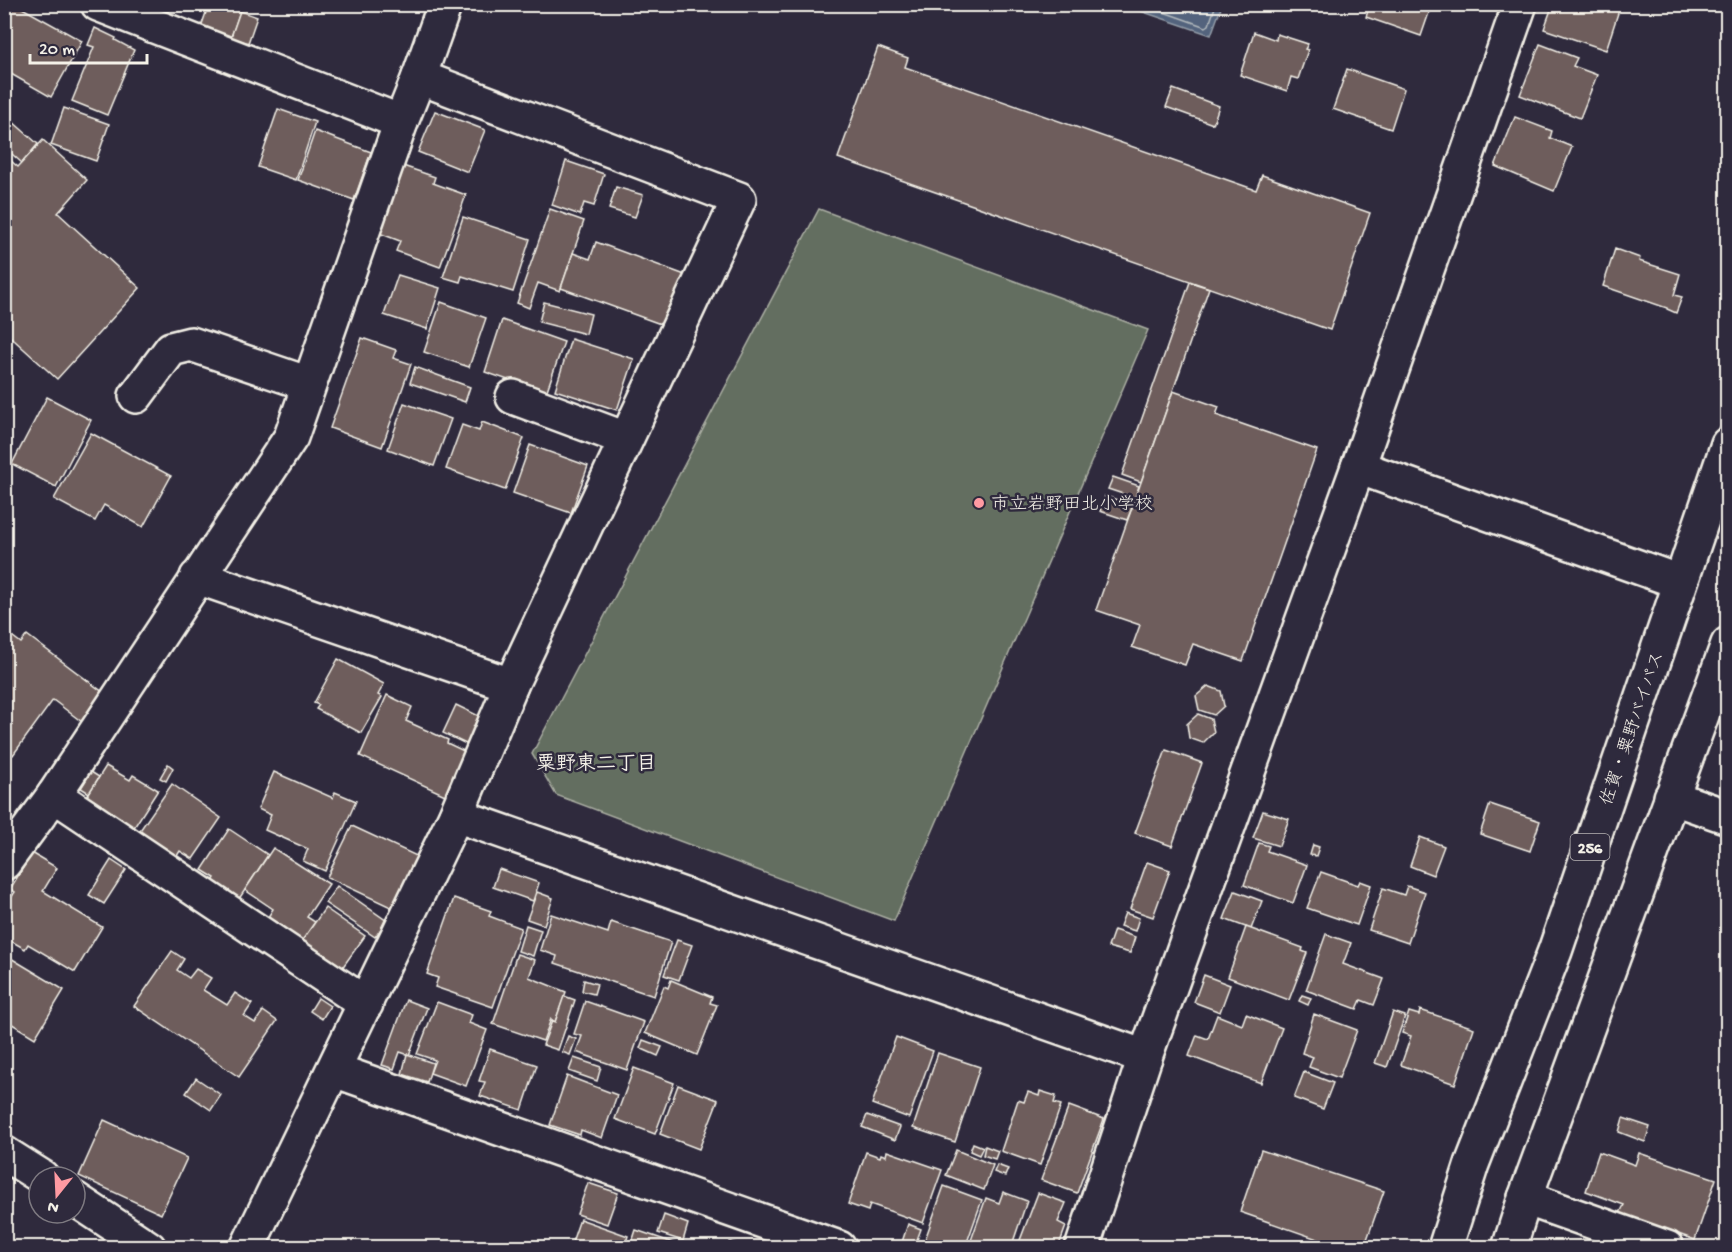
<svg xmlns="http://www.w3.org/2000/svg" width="1732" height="1252" font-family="'Gochi Hand','Klee One',sans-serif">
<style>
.green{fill:#646e61;stroke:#acb0a4;stroke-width:1.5}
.water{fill:#52647d;stroke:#939ca8;stroke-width:1.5}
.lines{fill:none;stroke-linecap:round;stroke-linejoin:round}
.shore{stroke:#b3b9bd;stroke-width:1.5}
.building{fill:#6e5d5b;stroke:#f4f1e8;stroke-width:1.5}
.minor-casing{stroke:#f4f1e8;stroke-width:38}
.highway-casing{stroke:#f4f1e8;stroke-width:38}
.minor{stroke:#2f2a3d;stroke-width:33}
.highway{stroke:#2f2a3d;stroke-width:33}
.poi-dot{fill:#ff9aa2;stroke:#2f2a3d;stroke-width:2}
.labels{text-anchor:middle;stroke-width:5;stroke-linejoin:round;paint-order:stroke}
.shield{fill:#2f2a3d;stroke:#b9b5b5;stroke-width:1.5}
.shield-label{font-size:16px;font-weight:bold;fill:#f4f1e8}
.poi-label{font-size:18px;fill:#f4f1e8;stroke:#2f2a3d;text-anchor:start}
.street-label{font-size:18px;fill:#f4f1e8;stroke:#2f2a3d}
.neighbourhood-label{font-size:20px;font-weight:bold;fill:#f4f1e8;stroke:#2f2a3d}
</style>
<rect width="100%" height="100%" fill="#2f2a3d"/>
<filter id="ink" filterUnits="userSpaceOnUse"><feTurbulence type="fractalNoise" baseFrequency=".0167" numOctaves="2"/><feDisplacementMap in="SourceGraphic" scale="12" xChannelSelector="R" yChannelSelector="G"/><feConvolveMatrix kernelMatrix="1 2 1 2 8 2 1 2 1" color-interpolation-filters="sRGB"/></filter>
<g filter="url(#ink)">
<!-- green -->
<path class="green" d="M819,209L1148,330L894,921L556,795L532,754Z"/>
<!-- water -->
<path class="water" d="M1123,5H1222L1211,35Z"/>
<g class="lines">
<!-- shore -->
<path class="shore" d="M1141,4L1206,27L1209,25L1216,4"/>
</g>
<!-- building -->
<g class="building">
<path d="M4,4H15L82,41L51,97L4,70Z"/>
<path d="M209,4H229L241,9L231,37L201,27Z"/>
<path d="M1370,4H1432L1421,36L1366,17Z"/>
<path d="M1553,4H1612L1620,7L1606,50L1544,29Z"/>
<path d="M240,11L257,17L248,43L231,37Z"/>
<path d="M95,28L116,38L115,40L134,50L107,115L72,101L94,47L88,45Z"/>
<path d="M1254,32L1276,40L1277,34L1308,44L1305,49L1308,50L1298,79L1291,77L1287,91L1240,75Z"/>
<path d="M1540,44L1577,58L1573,66L1597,75L1580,118L1520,95Z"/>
<path d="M878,47L908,58L905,67L1256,190L1262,175L1370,213L1330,330L838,158Z"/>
<path d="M1347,69L1404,89L1391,129L1333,109Z"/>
<path d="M1173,89L1219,106L1213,124L1166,107Z"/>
<path d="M64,108L109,124L96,161L51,145Z"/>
<path d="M278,109L315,122L296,180L258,167Z"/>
<path d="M435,111L485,130L468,172L418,152Z"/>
<path d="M1515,117L1552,131L1550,138L1572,147L1554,191L1495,166Z"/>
<path d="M12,121L38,144L22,163L4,147V129Z"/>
<path d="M315,131L371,152L354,200L298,180Z"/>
<path d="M43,140L87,180L58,213L140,288L57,379L4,331V167L10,160L18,167Z"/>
<path d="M566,161L604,174L594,206L584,203L580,215L552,205Z"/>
<path d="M403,166L435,177L433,183L466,195L440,267L396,251L400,241L379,233Z"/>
<path d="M616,187L643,195L635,217L609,209Z"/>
<path d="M550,209L584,221L560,291L538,283L529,308L517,303Z"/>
<path d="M463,217L530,239L513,292L462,276L460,282L443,277Z"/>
<path d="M596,242L685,275L666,326L561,288L573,253L590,259Z"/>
<path d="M1615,249L1640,258L1639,261L1680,274L1674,295L1682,297L1676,313L1667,309V308L1603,286Z"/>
<path d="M398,275L440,288L427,329L384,315Z"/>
<path d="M1190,282L1209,288L1141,482L1122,475Z"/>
<path d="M441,302L486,318L469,367L424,352Z"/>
<path d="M544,302L591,314L586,334L539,322Z"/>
<path d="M502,320L564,342L546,393L485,372Z"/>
<path d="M362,338L396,350L393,358L411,364L382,447L330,428Z"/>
<path d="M571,339L634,359L617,410L555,390Z"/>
<path d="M415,367L470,387L465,402L410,383Z"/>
<path d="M1173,391L1219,407L1216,415L1317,450L1243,661L1193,644L1185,665L1132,647L1140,625L1096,610Z"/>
<path d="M47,397L91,420L56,487L12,464Z"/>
<path d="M404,403L451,419L434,466L388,449Z"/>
<path d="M482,422L524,438L505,490L446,469L462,425L479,431Z"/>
<path d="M91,433L171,476L143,527L104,505L95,521L54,499Z"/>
<path d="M530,445L588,466L571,513L513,493Z"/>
<path d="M1113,477L1139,486L1135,498L1108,489Z"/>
<path d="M1105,496L1133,505L1127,520L1100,511Z"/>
<path d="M4,630L21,643L27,635L108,696L86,725L53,700L13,755L4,749Z"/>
<path d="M338,659L384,684L378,695L382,697L361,733L316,709L319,705L314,703Z"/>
<path d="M1208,686L1221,691L1224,706L1214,715L1199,710L1196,696Z"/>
<path d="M387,695L412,707L406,721L448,740L447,743L466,752L445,795L360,756Z"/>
<path d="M456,705L481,717L468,745L443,733Z"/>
<path d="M1198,714L1211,719L1214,732L1203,743L1189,738L1187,724Z"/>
<path d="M1166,750L1202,763L1172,846L1135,833Z"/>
<path d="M168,764L173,768L166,781L160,778Z"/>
<path d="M106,766L130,780L133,775L158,790L133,829L85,799Z"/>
<path d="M91,772L99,777L89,793L81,788Z"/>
<path d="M274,772L333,798L335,792L356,801L325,871L303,861L308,849L265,830L271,815L258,809Z"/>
<path d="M172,784L221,818L193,859L180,851L173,862L136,836Z"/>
<path d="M1490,804L1540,821L1530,851L1480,834Z"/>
<path d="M1263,811L1289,819L1279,846L1253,838Z"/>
<path d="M352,826L421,858L397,910L327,877Z"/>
<path d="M229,829L268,855L235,905L209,887L215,878L202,870Z"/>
<path d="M1420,837L1444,846L1433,875L1410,866Z"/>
<path d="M1259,843L1269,846L1267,851L1307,865L1293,903L1244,885Z"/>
<path d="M1313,845L1319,847L1316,856L1310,855Z"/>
<path d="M273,848L329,884L307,917L315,922L297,948L263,925L273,909L245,890Z"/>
<path d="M32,853L57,868L43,891L102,927L75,972L28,944L25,949L4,937V908L15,892L10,889Z"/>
<path d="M111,860L126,870L104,904L89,895Z"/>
<path d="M1147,862L1170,870L1153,917L1130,909Z"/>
<path d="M499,869L539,883L533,901L493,887Z"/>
<path d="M1321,872L1358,885L1360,881L1371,885L1357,925L1307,908Z"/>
<path d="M337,886L387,921L375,937L325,903Z"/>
<path d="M1407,886L1425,892L1408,943L1369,930L1383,888L1404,895Z"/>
<path d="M1235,891L1262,901L1251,929L1224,919Z"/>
<path d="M537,892L553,898L544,925L527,919Z"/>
<path d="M454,898L491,911L489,916L521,928L493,1007L435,987L438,978L427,974Z"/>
<path d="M325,908L365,936L337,975L297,948Z"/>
<path d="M1125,913L1139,918L1135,931L1120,926Z"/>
<path d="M551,914L608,933L611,922L671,942L654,996L555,963L557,956L540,950Z"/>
<path d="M526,925L541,930L533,956L518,951Z"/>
<path d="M1246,927L1303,948L1302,951L1307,953L1289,1000L1228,977Z"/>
<path d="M1114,930L1135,937L1130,953L1108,947Z"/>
<path d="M1326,934L1351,943L1343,964L1384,979L1374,1005L1361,1000L1357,1009L1306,990Z"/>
<path d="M677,940L692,945L679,980L664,975Z"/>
<path d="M172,951L184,959L177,970L189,978L196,969L211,978L203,990L227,1005L235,993L252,1004L244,1016L255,1023L263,1011L277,1021L239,1077L134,1006Z"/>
<path d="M4,954L64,990L35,1038L4,1019Z"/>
<path d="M517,954L535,960L529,977L566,992L555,1022L551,1019L543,1041L493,1024Z"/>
<path d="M1204,975L1230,985L1220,1012L1194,1002Z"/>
<path d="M584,980L597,984L594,994L582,991Z"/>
<path d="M671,980L712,997L710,1003L717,1005L697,1055L645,1033L664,986L668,988Z"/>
<path d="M1302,995L1311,998L1308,1005L1299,1001Z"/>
<path d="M564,996L575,1000L558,1050L543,1045L552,1021L555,1022Z"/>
<path d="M318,998L330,1006L322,1019L310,1011Z"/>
<path d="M406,1000L427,1008L409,1055L400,1052L394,1069L382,1065Z"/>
<path d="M585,1001L644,1022L627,1070L576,1052L582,1036L574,1034Z"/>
<path d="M437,1002L472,1015L469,1023L487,1030L466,1086L430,1073L435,1060L417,1054Z"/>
<path d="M1420,1010L1474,1028L1455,1084L1401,1065L1411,1036L1402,1033L1409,1012L1419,1015Z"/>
<path d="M1393,1012L1405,1016L1387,1067L1375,1063Z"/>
<path d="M1246,1014L1282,1028L1261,1083L1189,1056L1197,1035L1208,1039L1217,1015L1242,1025Z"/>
<path d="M1314,1014L1357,1030L1339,1078L1309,1067L1313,1057L1302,1053Z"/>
<path d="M568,1036L576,1039L570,1055L562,1052Z"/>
<path d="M896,1037L933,1051L909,1118L872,1104Z"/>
<path d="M643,1040L662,1047L658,1056L640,1048Z"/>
<path d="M490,1049L537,1065L522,1110L480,1096L485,1082L479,1081Z"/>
<path d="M938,1053L980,1067L955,1142L913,1128Z"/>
<path d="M407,1054L433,1063L427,1082L402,1074Z"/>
<path d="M574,1058L601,1067L597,1081L569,1071Z"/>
<path d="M634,1068L674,1083L655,1134L615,1119Z"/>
<path d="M1304,1072L1333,1083L1323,1109L1294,1098Z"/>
<path d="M567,1076L617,1095L602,1138L581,1130L580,1135L550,1125Z"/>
<path d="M196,1078L221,1095L211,1110L186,1093Z"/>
<path d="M678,1085L718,1100L699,1149L660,1134Z"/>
<path d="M1040,1091L1056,1096L1054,1103L1061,1105L1040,1165L1001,1151L1018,1100L1024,1102L1028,1092L1039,1096Z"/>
<path d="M1069,1106L1104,1119L1077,1193L1041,1180Z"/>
<path d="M867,1115L900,1127L895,1140L862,1127Z"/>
<path d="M1623,1118L1650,1127L1645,1142L1619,1132Z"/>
<path d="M104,1120L187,1158L161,1214L79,1176Z"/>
<path d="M973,1143L983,1147L979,1155L970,1151Z"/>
<path d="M985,1146L998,1151L995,1159L983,1155Z"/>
<path d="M956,1150L993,1165L984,1190L946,1175Z"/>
<path d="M1261,1150L1384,1191L1364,1248H1343L1240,1212Z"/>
<path d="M887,1151L942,1170L923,1223L870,1204L868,1211L848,1204L866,1152L880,1157L881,1154L886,1156Z"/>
<path d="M1599,1152L1635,1165L1639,1153L1716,1179L1695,1240L1620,1213L1624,1205L1586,1191Z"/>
<path d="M997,1165L1008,1169L1005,1176L994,1172Z"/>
<path d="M588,1183L618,1193L607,1224L577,1214Z"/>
<path d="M944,1186L982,1200L965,1248H922Z"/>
<path d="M1003,1192L1027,1201L1011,1248L969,1246L986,1198L999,1203Z"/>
<path d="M1038,1193L1066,1203L1058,1222L1066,1226L1058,1248H1017Z"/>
<path d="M664,1215L688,1224L683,1241L658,1233Z"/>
<path d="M580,1219L628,1236L624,1248H570Z"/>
<path d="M908,1224L921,1229L914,1248H900Z"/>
<path d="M636,1230L685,1247V1248H630Z"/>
<path d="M730,1242L748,1247L728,1248Z"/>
</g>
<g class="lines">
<!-- minor casing -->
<g class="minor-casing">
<g id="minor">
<path d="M98,4L401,122"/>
<path d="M136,396L171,349L191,344L309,384"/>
<path d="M513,397L626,439"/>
<path d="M1358,467L1680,582"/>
<path d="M197,577L511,685"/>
<path d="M54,795L366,1004"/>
<path d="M1671,797L1728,817"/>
<path d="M456,815L1145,1057"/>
<path d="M4,863L54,795L291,437L401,122L419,77L445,4"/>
<path d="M334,1070L839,1248"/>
<path d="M4,1153L42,1177"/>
<path d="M1525,1198L1667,1248"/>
<path d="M75,1199L149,1248"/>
<path d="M247,1248L456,815L511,685L739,199L419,77"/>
<path d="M1082,1248L1145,1057L1358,467L1520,4"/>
</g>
</g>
<!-- highway casing -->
<g class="highway-casing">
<g id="highway">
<path d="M1445,1248L1472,1164L1555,951L1728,444"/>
<path d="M1509,1248L1525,1198L1728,644"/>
</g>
</g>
<!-- minor -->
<use href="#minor" class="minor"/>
<!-- highway -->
<use href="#highway" class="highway"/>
</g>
</g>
<!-- markers -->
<circle class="poi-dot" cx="979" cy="503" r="6"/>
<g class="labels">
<!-- shield labels -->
<rect class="shield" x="1570.5" y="834" width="39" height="26" rx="4.5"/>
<g class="shield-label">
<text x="1590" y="853">256</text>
</g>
<!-- poi labels -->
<g class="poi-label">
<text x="991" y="509">市立岩野田北小学校</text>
</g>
<!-- street labels -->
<g class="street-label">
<text transform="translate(1631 728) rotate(-71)" y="6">佐賀・粟野バイパス</text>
</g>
<!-- neighbourhood labels -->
<g class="neighbourhood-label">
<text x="596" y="769">粟野東二丁目</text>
</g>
</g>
<!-- margin -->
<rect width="1732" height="1252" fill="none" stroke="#2f2a3d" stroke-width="24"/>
<rect x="12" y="12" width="1708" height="1228" fill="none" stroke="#f4f1e8" stroke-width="2" filter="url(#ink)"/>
<!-- north arrow -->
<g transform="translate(57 1195) rotate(198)"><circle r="28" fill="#2f2a3d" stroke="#7e7a81" stroke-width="1.5"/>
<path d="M0-4.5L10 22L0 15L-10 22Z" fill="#ff9aa2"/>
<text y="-9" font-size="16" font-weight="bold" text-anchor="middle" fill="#f4f1e8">N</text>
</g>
<!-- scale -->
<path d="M30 54v9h117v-9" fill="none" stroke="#f4f1e8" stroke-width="3"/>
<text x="39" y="54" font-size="18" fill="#f4f1e8" stroke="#2f2a3d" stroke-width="4.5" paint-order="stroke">20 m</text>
</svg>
